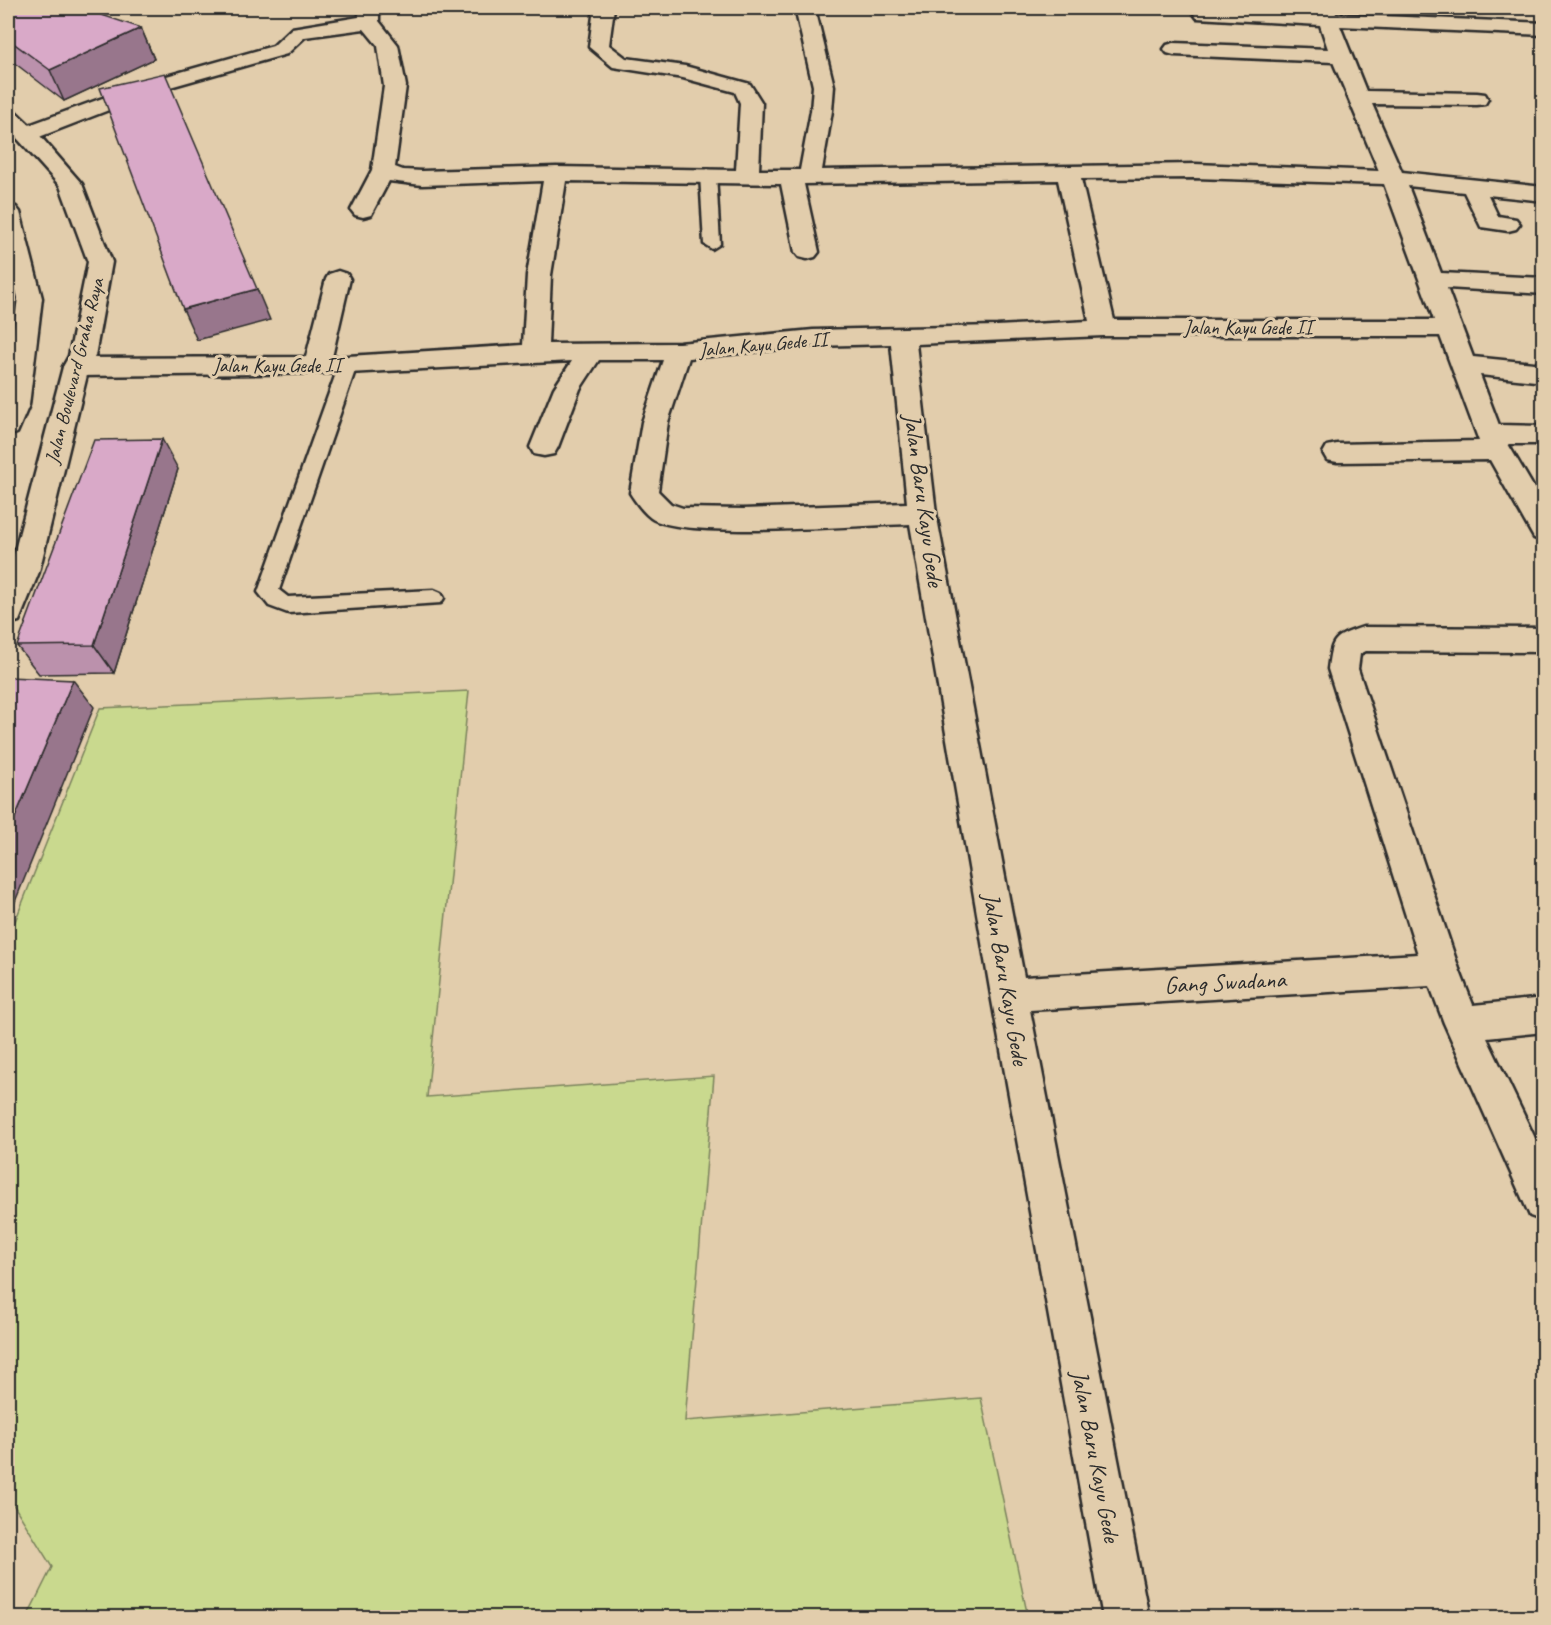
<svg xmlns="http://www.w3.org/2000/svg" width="1551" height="1625" font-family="Caveat,sans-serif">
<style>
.green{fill:#c9d98e;stroke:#7a825c;stroke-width:1.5}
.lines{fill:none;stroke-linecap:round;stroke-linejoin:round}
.lane-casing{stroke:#2b2b2b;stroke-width:5}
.street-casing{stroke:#2b2b2b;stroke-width:5}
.secondary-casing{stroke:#2b2b2b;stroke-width:5}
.lane{fill:#e2cdac;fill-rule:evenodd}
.street{fill:#e2cdac;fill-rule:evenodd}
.secondary{fill:#e2cdac;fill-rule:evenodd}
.wall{fill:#bb91ac;stroke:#2b2b2b;stroke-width:1.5}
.shaded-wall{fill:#98768c;stroke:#2b2b2b;stroke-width:1.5}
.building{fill:#d9a9c8;stroke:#2b2b2b;stroke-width:1.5}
.labels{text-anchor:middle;stroke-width:6;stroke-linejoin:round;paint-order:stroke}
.far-street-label{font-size:20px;fill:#2b2b2b;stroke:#e2cdac}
.street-label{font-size:24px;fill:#2b2b2b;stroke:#e2cdac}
</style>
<rect width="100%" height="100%" fill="#e2cdac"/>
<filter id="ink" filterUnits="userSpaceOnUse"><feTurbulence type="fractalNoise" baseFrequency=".0167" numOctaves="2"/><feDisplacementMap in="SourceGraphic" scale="12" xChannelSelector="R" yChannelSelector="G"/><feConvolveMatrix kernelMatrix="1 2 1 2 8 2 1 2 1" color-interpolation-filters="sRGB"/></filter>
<g filter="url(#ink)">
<!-- green -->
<path class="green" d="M469,691L427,1097L714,1076L685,1421L981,1398L1028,1617H27L52,1567L8,1496V939L100,708Z"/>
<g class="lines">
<!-- lane casing -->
<g class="lane-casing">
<g id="lane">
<path d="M708,169L716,174L720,244L712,249L704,244L700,174Z"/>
<path d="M348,359L354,361L357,365L279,590L288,597L434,590L441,593L444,598L441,603L288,613L269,606L258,592L339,365L342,361Z"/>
</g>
</g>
<!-- street casing -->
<g class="street-casing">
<path id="street" d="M359,8H379V21L398,45L406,86L395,167L403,170L422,171L556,167L736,170L740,103L735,92L683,78L613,67L589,47L594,8H614L609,45L626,58L685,66L750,84L762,103L759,170H800L811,111L813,86L795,8H815L834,86L832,111L822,170L1195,164L1379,171L1333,62L1174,55L1167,53L1164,49L1167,45L1174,43L1328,49L1320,25L1197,18L1194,14L1197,10L1204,8L1316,13L1314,8H1334L1336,14L1544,23V35L1340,26L1366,91L1477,93L1485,94L1488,99L1485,104L1477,105L1372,104L1402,172L1544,187V201L1488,195L1498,216L1516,219L1520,224L1516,229L1508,231L1481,227L1464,192L1408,186L1441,273L1544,278V294L1447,288L1473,357L1544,364V382L1480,375L1499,425L1544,426V444H1508L1544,505V541L1534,538L1490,460L1337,462L1327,460L1323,453L1327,446L1337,444L1479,441L1440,336H1103L916,344L936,513L1024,977L1418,954L1328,669C1332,638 1333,637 1363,627L1544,628V652L1366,651L1360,654L1358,669L1459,969L1473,1005L1544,998V1032L1487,1038L1544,1157V1221L1530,1216L1444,1023L1430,986L1030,1010L1149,1618H1103L991,995L910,524C862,525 682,540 651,518C643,512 635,501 630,493L642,422L663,360H599L580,389L558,447L554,454L544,456L534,454L530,447L554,388L572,361L348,373L76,376L67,373L63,367L67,361L76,358L306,357L326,279L329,274L338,271L347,274L350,279L332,357L523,345L527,275L543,181L422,185L389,181L371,215L363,217L355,215L351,210L372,170L384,86L378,46L364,29L305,37L287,54L163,89L34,139L26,141L18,139L15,134L18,129L149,81L273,46L292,28L359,17ZM1195,178L1384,184L1434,320H1114L1081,179ZM1058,180L1089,321L997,326L813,330L679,343L548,344L551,275L566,181L781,184L795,252L799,257L807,259L815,257L819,252L804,184ZM891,344L907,503L743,509L683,508L671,504L658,491L668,422L689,358L813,346Z"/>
</g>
<!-- secondary casing -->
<g class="secondary-casing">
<g id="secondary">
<path d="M8,111L16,112L34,129L82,184L112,262L95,356L89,367L39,572L19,621L8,624V577L63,367L69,356L88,262L60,186L8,128Z"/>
<path d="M8,205L16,207L20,212L42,298L29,405L17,433L8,436V371L18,298L8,257Z"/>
</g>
</g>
<!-- lane -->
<use href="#lane" class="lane"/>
<!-- street -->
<use href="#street" class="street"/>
<!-- secondary -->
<use href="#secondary" class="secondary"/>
</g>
<!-- wall -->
<g class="wall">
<path d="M8,8L141,28L154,59L64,101L8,58Z"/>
<path d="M178,469L114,673L39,674L17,646Z"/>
</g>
<!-- shaded-wall -->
<g class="shaded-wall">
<path d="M141,28L154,59L64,101L50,70Z"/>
<path d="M257,289L270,320L197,340L183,309Z"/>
<path d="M162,439L178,469L114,673L94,645Z"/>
<path d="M73,680L94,707L8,919V834Z"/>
</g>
<!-- building -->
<g class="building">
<path d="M8,8H81L141,28L50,70L8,39Z"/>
<path d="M165,73L257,289L183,309L100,88Z"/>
<path d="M162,439L94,645L17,646L94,440Z"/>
<path d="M8,677L73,680L8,834Z"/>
</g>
</g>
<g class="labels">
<!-- far-street labels -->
<g class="far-street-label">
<text x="1248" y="334">Jalan Kayu Gede II</text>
<text transform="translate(763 344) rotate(-5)" y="7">Jalan Kayu Gede II</text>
<text x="277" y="372">Jalan Kayu Gede II</text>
<text transform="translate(74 371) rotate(-76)" y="7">Jalan Boulevard Graha Raya</text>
</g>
<!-- street labels -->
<g class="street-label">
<text transform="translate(924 500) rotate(82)" y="8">Jalan Baru Kayu Gede</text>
<text transform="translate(1006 979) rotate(80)" y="8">Jalan Baru Kayu Gede</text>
<text transform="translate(1225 982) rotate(-3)" y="8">Gang Swadana</text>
<text transform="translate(1096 1456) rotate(79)" y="8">Jalan Baru Kayu Gede</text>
</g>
</g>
<!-- margin -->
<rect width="1551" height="1625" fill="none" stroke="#e2cdac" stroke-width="30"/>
<rect x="15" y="15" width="1521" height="1595" fill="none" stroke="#2b2b2b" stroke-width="2" filter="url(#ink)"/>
</svg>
